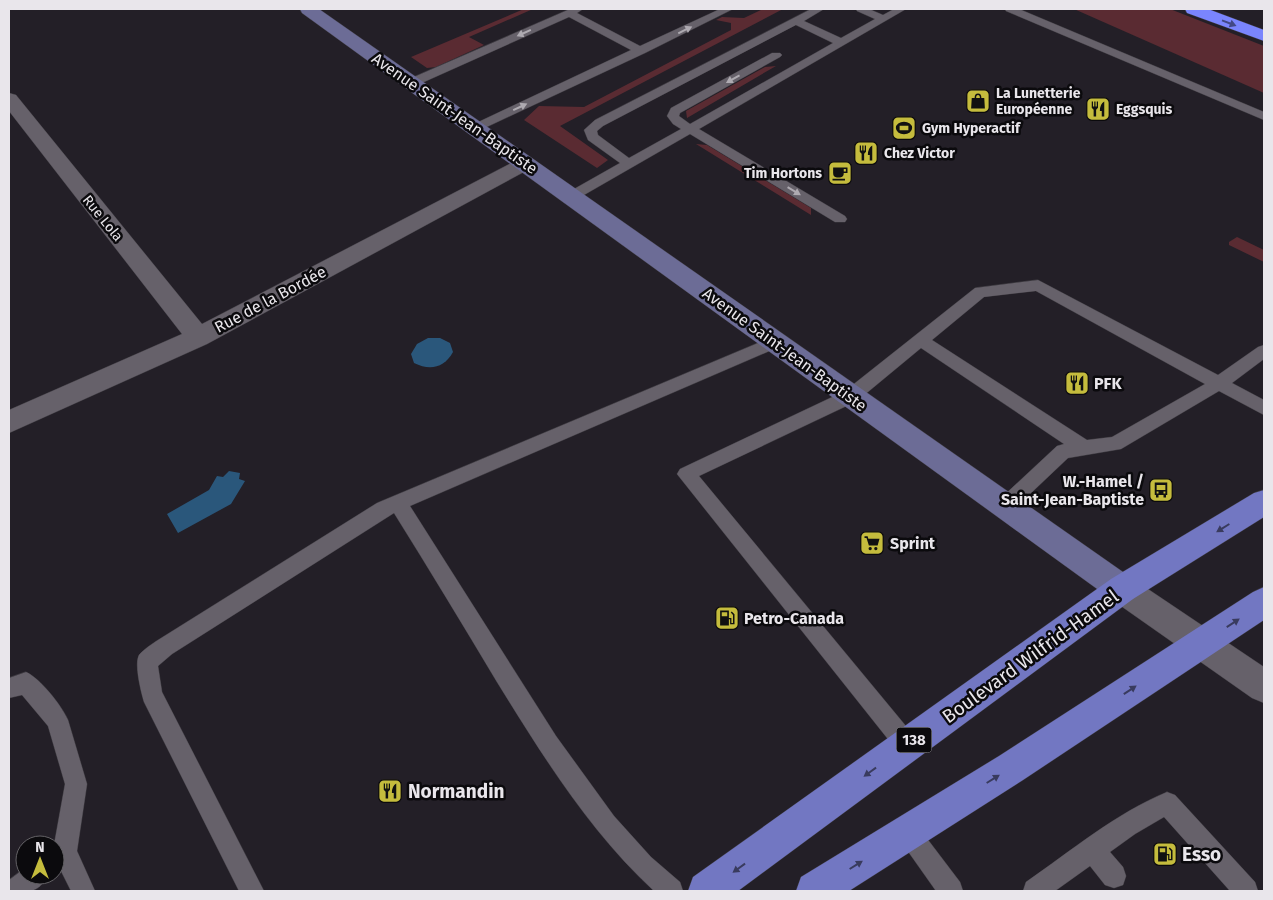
<svg xmlns="http://www.w3.org/2000/svg" width="1273" height="900" font-family="'Fira Sans',sans-serif">
<style>
.green{fill:#5a2b32}
.water{fill:#2a577b}
.lines{fill:none;stroke-linecap:round;stroke-linejoin:round}
.lane-casing{stroke:#3d3a40;stroke-width:1}
.street-casing{stroke:#3d3a40;stroke-width:1}
.secondary-casing{stroke:#3d3a40;stroke-width:1}
.primary-casing{stroke:#3d3a40;stroke-width:1}
.highway-casing{stroke:#3d3a40;stroke-width:1}
.lane{fill:#66616a;fill-rule:evenodd}
.street{fill:#66616a;fill-rule:evenodd}
.secondary{fill:#6c6c96;fill-rule:evenodd}
.primary{fill:#7277c2;fill-rule:evenodd}
.highway{fill:#7a85fd;fill-rule:evenodd}
.oneway{fill:#424885}
.oneway2{fill:#aeaab1}
.oneway3{fill:#393b5e}
.labels{text-anchor:middle;stroke-width:5;stroke-linejoin:round;paint-order:stroke}
.far-poi-label{font-size:14px;font-weight:bold;fill:#e9e6eb;stroke:#0b0a0d;text-anchor:start}
.far-street-label{font-size:14px;fill:#e9e6eb;stroke:#0b0a0d}
.shield{fill:#0b0a0d;stroke:#a6a4a8;stroke-width:1}
.shield-label{font-size:15px;font-weight:bold;fill:#e9e6eb}
.street-label{font-size:16px;fill:#e9e6eb;stroke:#0b0a0d}
.poi-label{font-size:16px;font-weight:bold;fill:#e9e6eb;stroke:#0b0a0d;text-anchor:start}
.near-street-label{font-size:19px;fill:#e9e6eb;stroke:#0b0a0d}
.near-poi-label{font-size:19px;font-weight:bold;fill:#e9e6eb;stroke:#0b0a0d;text-anchor:start}
</style>
<rect width="100%" height="100%" fill="#231f27"/>
<!-- green -->
<g class="green">
<path d="M524,9H533L469,37L484,45L436,67L427,68L411,57Z"/>
<path d="M763,9H783L560,126L608,160L597,168L524,120L539,106L584,107L731,30V23L716,20L722,17L744,18Z"/>
<path d="M1074,9H1170L1264,46V93Z"/>
<path d="M776,66L769,70L687,118L686,111L765,67Z"/>
<path d="M696,144L707,145L811,208V215Z"/>
<path d="M1237,237L1264,250V262L1229,245V242Z"/>
</g>
<!-- water -->
<g class="water">
<path d="M428,338H440L450,343L453,352C444,368 430,371 414,363L411,354L417,344Z"/>
<path d="M229,471L240,473L239,479L245,481L231,504L178,533L167,514L209,490L217,476L223,477Z"/>
</g>
<g class="lines">
<!-- lane casing -->
<g class="lane-casing">
<g id="lane">
<path d="M570,9H583L577,13L640,46L720,9H733L645,53L476,132L470,128L472,125L631,50L569,17L415,86H407L405,83L407,80Z"/>
<path d="M811,9H824L804,21L841,38L875,19L857,11L856,9H869L883,15L894,9H906L699,129L845,216L847,219L845,222H835L690,134L577,199H567L565,196L567,193L620,163L588,140L584,130L595,120ZM796,25L833,43L690,124L679,116L680,113L780,57L782,55L780,53H772L671,108L667,116L673,124L681,129L629,158L598,135L597,131L603,126Z"/>
<path d="M1005,9H1019L1264,112V120L1006,11Z"/>
<path d="M1038,280L1218,375L1258,347L1264,345V359L1232,383L1264,400V415L1219,391L1121,449L1068,458L1011,512L1005,514L999,512L996,506L999,500L1057,446L1064,444L921,348L857,401L699,476L915,737L918,745L915,753L907,756L899,753L677,474L680,469L845,391L975,288ZM1036,291L1205,384L1112,437L1087,440L932,340L984,297Z"/>
<path d="M775,336L781,338L783,342L781,346L410,506L556,736L614,816L651,857L680,882L683,891H654C589,831 543,756 497,682C463,625 429,569 394,513L172,654L158,666L162,692L264,891H239L144,702C141,692 134,664 139,655C144,649 152,644 158,640L377,503Z"/>
<path d="M26,672C40,678 62,706 68,720L87,784L77,851L95,891H71L60,869L55,871L54,845L65,784L48,726L22,695L9,698V678Z"/>
<path d="M1167,792L1175,795L1255,882L1258,891H1230L1164,817L1135,834L1110,852L1123,867L1126,876L1123,885L1114,888L1105,885L1090,866L1055,891H1023L1026,882C1071,851 1116,813 1167,792Z"/>
<path d="M908,820L916,824L960,882L963,891H936L900,840L896,832L900,824Z"/>
<path d="M25,868V875H47C39,895 27,891 9,891V880Z"/>
</g>
</g>
<!-- street casing -->
<g class="street-casing">
<g id="street">
<path d="M9,93L16,95L202,324L519,159L526,157L533,159L536,163L533,167L207,344L9,433V410L182,334L9,111Z"/>
<path d="M1122,575L1133,579L1264,667V703L1252,698L1111,599L1107,589L1111,579Z"/>
</g>
</g>
<!-- secondary casing -->
<g class="secondary-casing">
<path id="secondary" d="M300,9H319L1133,579L1137,589L1133,599L1122,603L1111,599L302,13Z"/>
</g>
<!-- primary casing -->
<g class="primary-casing">
<g id="primary">
<path d="M1264,490V517L1133,599L738,891H688L693,877L1111,579L1254,493Z"/>
<path d="M1264,587V620L1023,780L849,891H796L801,877L999,756L1253,592Z"/>
</g>
</g>
<!-- highway casing -->
<g class="highway-casing">
<path id="highway" d="M1185,9H1208L1264,30V41L1187,13Z"/>
</g>
<!-- lane -->
<use href="#lane" class="lane"/>
<!-- street -->
<use href="#street" class="street"/>
<!-- secondary -->
<use href="#secondary" class="secondary"/>
<!-- primary -->
<use href="#primary" class="primary"/>
<!-- highway -->
<use href="#highway" class="highway"/>
</g>
<!-- one-way arrows -->
<defs><path id="oneway-solid" d="M-6-.8H1V-3.2L6.5 0L1 3.2V.8H-6Z" transform="scale(1.25)"/></defs>
<use class="oneway" href="#oneway-solid" transform="translate(1229 23) rotate(21)"/>
<g class="oneway2">
<use href="#oneway-solid" transform="translate(685 30) rotate(-26)"/>
<use href="#oneway-solid" transform="translate(524 33) rotate(156)"/>
<use href="#oneway-solid" transform="translate(733 79) rotate(151)"/>
<use href="#oneway-solid" transform="translate(520 107) rotate(-25)"/>
<use href="#oneway-solid" transform="translate(794 191) rotate(31)"/>
</g>
<g class="oneway3">
<use href="#oneway-solid" transform="translate(1223 528) rotate(148)"/>
<use href="#oneway-solid" transform="translate(1233 623) rotate(-33)"/>
<use href="#oneway-solid" transform="translate(1130 690) rotate(-34)"/>
<use href="#oneway-solid" transform="translate(870 772) rotate(144)"/>
<use href="#oneway-solid" transform="translate(993 779) rotate(-32)"/>
<use href="#oneway-solid" transform="translate(856 865) rotate(-32)"/>
<use href="#oneway-solid" transform="translate(739 868) rotate(144)"/>
</g>
<!-- icons -->
<defs>
<g id="shop-square" transform="scale(1.25)"><rect x="-9" y="-9" width="18" height="18" rx="4" fill="#c5bc3d" stroke="#0b0a0d"/><path d="M-5-2.5h2.3a2.7 3.5 0 0 1 5.4 0H5L5.5 6h-11ZM-1.5-2.5h3a1.5 2.3 0 0 0-3 0Z" fill="#111"/></g>
<g id="restaurant-square" transform="scale(1.25)"><rect x="-9" y="-9" width="18" height="18" rx="4" fill="#c5bc3d" stroke="#0b0a0d"/><path d="M-5-6h1v4h1v-4h1v4h1v-4h1v5L-1.5 .5V6h-2V.5L-5-1ZM5-6V6H3V1.5H1.5Q1.5-4 5-6Z" fill="#111"/></g>
<g id="stadium-square" transform="scale(1.25)"><rect x="-9" y="-9" width="18" height="18" rx="4" fill="#c5bc3d" stroke="#0b0a0d"/><path d="M0-5a6.5 5 0 1 0 0 10a6.5 5 0 1 0 0-10ZM-3.5-1.8h7v3.6h-7Z" fill="#111"/></g>
<g id="cafe-square" transform="scale(1.25)"><rect x="-9" y="-9" width="18" height="18" rx="4" fill="#c5bc3d" stroke="#0b0a0d"/><path d="M-5.5-4.5H6V0H3Q3 3.5 0 3.5H-2.5Q-5.5 3.5-5.5 0ZM3-3.2v2h1.7v-2ZM-6 4.5H4V6H-6Z" fill="#111"/></g>
<g id="bus-square" transform="scale(1.25)"><rect x="-9" y="-9" width="18" height="18" rx="4" fill="#c5bc3d" stroke="#0b0a0d"/><path d="M-5-6H5V4H4V6H2V4H-2V6H-4V4H-5ZM-3.5-4V0h7V-4ZM-3.5 1.2v1.5H-2V1.2ZM2 1.2v1.5H3.5V1.2Z" fill="#111"/></g>
<g id="supermarket-square" transform="scale(1.25)"><rect x="-9" y="-9" width="18" height="18" rx="4" fill="#c5bc3d" stroke="#0b0a0d"/><path d="M-6-5.5h2.5l.6 2H6L4.5 2H-2.5L-4.4-4H-6ZM-1.5 3.2a1.3 1.3 0 1 0 .1 0ZM3 3.2a1.3 1.3 0 1 0 .1 0Z" fill="#111"/></g>
<g id="fuel-square" transform="scale(1.25)"><rect x="-9" y="-9" width="18" height="18" rx="4" fill="#c5bc3d" stroke="#0b0a0d"/><path d="M-5.5-6h7V0h2V4h1.3V-2.5L3-4.5l.8-.8L6-3V5H2.5V1h-1V6h-7ZM-4.2-4.7v3.2H.2V-4.7Z" fill="#111"/></g>
</defs>
<g fill-rule="evenodd">
<use href="#shop-square" x="978" y="101"/>
<use href="#restaurant-square" x="1098" y="109"/>
<use href="#stadium-square" x="904" y="128"/>
<use href="#restaurant-square" x="866" y="153"/>
<use href="#cafe-square" x="840" y="173"/>
<use href="#restaurant-square" x="1077" y="383"/>
<use href="#bus-square" x="1161" y="490"/>
<use href="#supermarket-square" x="872" y="543"/>
<use href="#fuel-square" x="727" y="618"/>
<use href="#restaurant-square" x="390" y="791"/>
<use href="#fuel-square" x="1165" y="854"/>
</g>
<g class="labels">
<!-- far-poi labels -->
<g class="far-poi-label">
<text x="996" y="98">La Lunetterie<tspan x="996" dy="16">Européenne</tspan></text>
<text x="1116" y="114">Eggsquis</text>
<text x="922" y="133">Gym Hyperactif</text>
<text x="884" y="158">Chez Victor</text>
<text x="822" y="178" text-anchor="end">Tim Hortons</text>
</g>
<!-- far-street labels -->
<g class="far-street-label">
<text transform="translate(103 218) rotate(51)" y="5">Rue Lola</text>
</g>
<!-- shield labels -->
<rect class="shield" x="896.5" y="727.5" width="35" height="25" rx="4"/>
<g class="shield-label">
<text x="914" y="745">138</text>
</g>
<!-- street labels -->
<g class="street-label">
<text transform="translate(455 113) rotate(35)" y="6">Avenue Saint-Jean-Baptiste</text>
<text transform="translate(270 299) rotate(-28)" y="6">Rue de la Bordée</text>
<text transform="translate(785 349) rotate(36)" y="6">Avenue Saint-Jean-Baptiste</text>
</g>
<!-- poi labels -->
<g class="poi-label">
<text x="1094" y="389">PFK</text>
<text x="1144" y="487" text-anchor="end">W.-Hamel /<tspan x="1144" dy="18">Saint-Jean-Baptiste</tspan></text>
<text x="890" y="549">Sprint</text>
<text x="744" y="624">Petro-Canada</text>
</g>
<!-- near-street labels -->
<g class="near-street-label">
<text transform="translate(1030 656) rotate(-36)" y="7">Boulevard Wilfrid-Hamel</text>
</g>
<!-- near-poi labels -->
<g class="near-poi-label">
<text x="408" y="798">Normandin</text>
<text x="1182" y="861">Esso</text>
</g>
</g>
<!-- border -->
<rect width="1273" height="900" fill="none" stroke="#e9e6eb" stroke-width="20"/>
<!-- north arrow -->
<g transform="translate(40 860)"><circle r="24" fill="#0b0a0d" stroke="#646266"/>
<path d="M0-4L9 19L0 12L-9 19Z" fill="#c5bc3d"/>
<text y="-8" font-size="14" font-weight="bold" text-anchor="middle" fill="#e9e6eb">N</text>
</g>
</svg>
